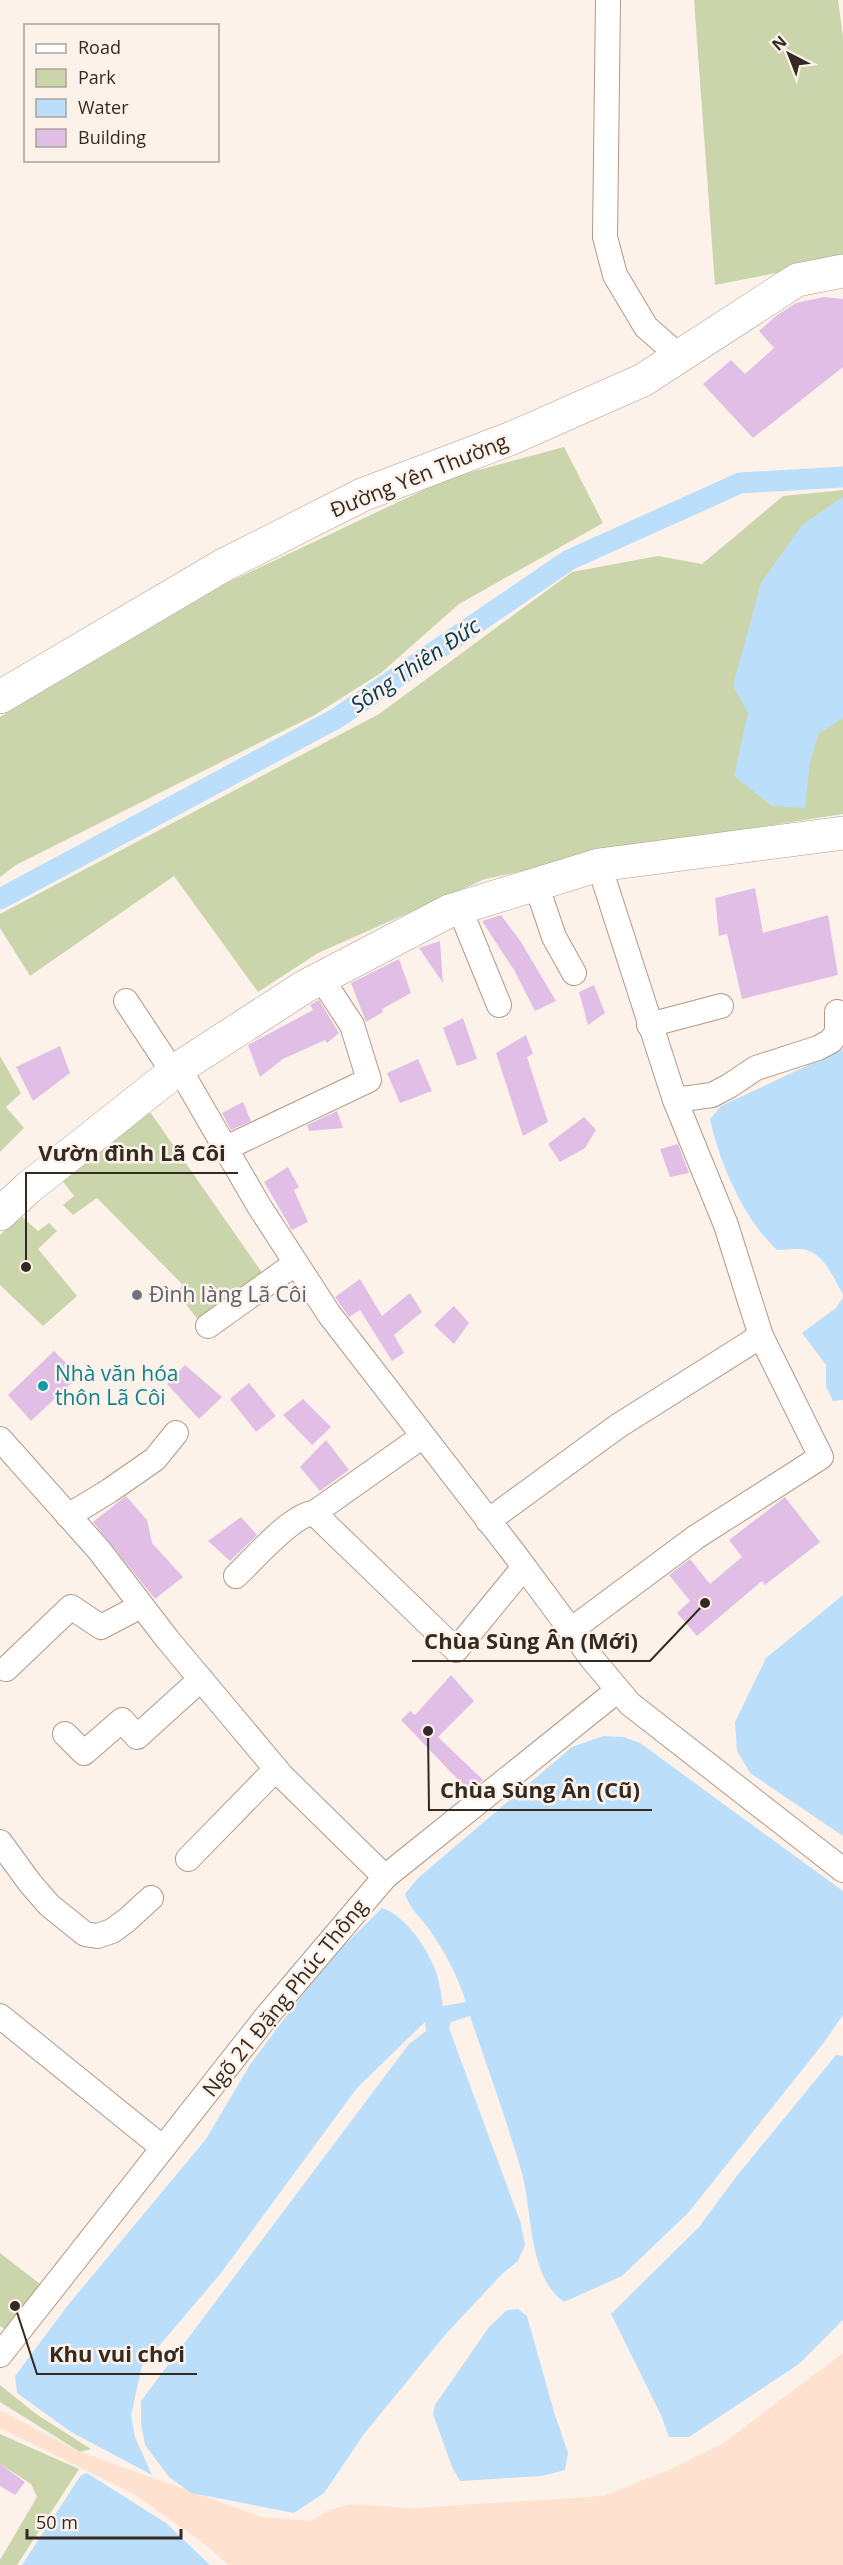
<svg xmlns="http://www.w3.org/2000/svg" width="843" height="2565" font-family="'Open Sans',sans-serif">
<style>
.built{fill:#fee2cf}
.green{fill:#cad5ab}
.water{fill:#bbdffa}
.lines{fill:none;stroke-linecap:round;stroke-linejoin:round}
.canal{stroke:#bbdffa;stroke-width:21}
.building{fill:#e1bee5}
.street-casing{stroke:#b29986;stroke-width:26}
.secondary-casing{stroke:#b29986;stroke-width:34}
.street{stroke:#fff;stroke-width:24}
.secondary{stroke:#fff;stroke-width:33}
.worship-dot{fill:#6b7280;stroke:#fdf2ea;stroke-width:2}
.culture-dot{fill:#0f9aa8;stroke:#fdf2ea;stroke-width:2}
.labels{text-anchor:middle;stroke-width:5;stroke-linejoin:round;paint-order:stroke}
.street-label{font-size:21px;fill:#342a22;stroke:#fdf2ea}
.worship-label{font-size:21px;fill:#5b616d;stroke:#fdf2ea;text-anchor:start}
.culture-label{font-size:21px;fill:#0d838f;stroke:#fdf2ea;text-anchor:start}
.water-label{font-size:22px;font-style:italic;fill:#013c5c;stroke:#fdf2ea}
.leader{fill:none;stroke:#342a22;stroke-width:2}
.callout-dot{fill:#342a22;stroke:#fdf2ea;stroke-width:2}
.callout-label{font-size:22px;text-anchor:middle;font-weight:bold;fill:#342a22;stroke:#fdf2ea;stroke-width:5;stroke-linejoin:round;paint-order:stroke}
</style>
<rect width="100%" height="100%" fill="#fdf2ea"/>
<!-- built -->
<path class="built" d="M843,2353V2565H228L206,2545L132,2493L0,2428V2410L80,2452L262,2517L311,2521L329,2510L351,2504L413,2508L604,2496L669,2470L722,2444Z"/>
<!-- green -->
<g class="green">
<path d="M694,0H838L843,37V260L715,285Z"/>
<path d="M564,447L603,523L459,604L381,673L313,716L16,865L0,877V717L227,583L449,478Z"/>
<path d="M843,490V814L652,844L485,879L318,953L258,992L174,876L30,976L0,928V914L379,714L572,572L658,556L702,564L783,496Z"/>
<path d="M0,1056L21,1093L6,1107L24,1128L0,1152Z"/>
<path d="M148,1109L263,1274L199,1321L178,1294L182,1284L97,1198L73,1215L63,1205L74,1196L58,1175Z"/>
<path d="M21,1216L38,1231L49,1223L57,1231L38,1249L77,1296L43,1326L0,1285V1235Z"/>
<path d="M0,2253L44,2287L11,2333L0,2326Z"/>
<path d="M0,2385L36,2414L91,2449L80,2452L0,2402Z"/>
<path d="M0,2434L79,2469L17,2565H0V2560L37,2497L31,2484L0,2464Z"/>
</g>
<!-- water -->
<g class="water">
<path d="M843,497V718L818,734L810,763L805,808L772,806L734,776L748,713L733,686L761,583L802,525Z"/>
<path d="M843,1049V1295C835,1280 824,1254 806,1250C798,1248 786,1250 777,1250C744,1220 719,1162 710,1119L721,1106Z"/>
<path d="M843,1297V1400L833,1401L826,1386V1365L802,1333L836,1308Z"/>
<path d="M843,1595V1836L750,1773L737,1751L735,1722L766,1658Z"/>
<path d="M603,1736L624,1737L640,1743L843,1891V2015L822,2045L688,2213L622,2276L564,2302C527,2276 533,2209 521,2170C506,2118 487,2067 470,2016L451,2022L449,2028L521,2224L525,2245L518,2261L502,2274L445,2335L364,2434L324,2493L294,2513L191,2493L169,2477L145,2445L141,2423V2401L409,2044L426,2031L425,2022L357,2088L221,2273L142,2366L131,2415L135,2437L152,2475L71,2432L17,2393L15,2376L68,2305L206,2139L251,2063L327,1962L382,1908C406,1916 428,1949 436,1972C440,1983 441,1995 443,2006L466,2002C457,1975 445,1952 429,1929C420,1917 410,1909 405,1894L418,1878L572,1747Z"/>
<path d="M836,2055L843,2056V2320L799,2364L689,2437H669L661,2415L611,2314L699,2227L736,2177Z"/>
<path d="M518,2309L527,2316L554,2412L568,2453L565,2470L542,2476L460,2481L452,2467L433,2414L435,2405L489,2327L507,2310Z"/>
<path d="M87,2473L166,2523L210,2565H22L81,2475Z"/>
</g>
<g class="lines">
<!-- canal -->
<path class="canal" d="M0,899L337,718L569,560L740,483L843,477"/>
</g>
<!-- building -->
<g class="building">
<path d="M824,297L843,299V367L753,438L703,384L731,360L745,374L774,348L759,331L776,316L796,303Z"/>
<path d="M755,888L763,933L828,915L838,975L742,999L727,934L719,936L715,898Z"/>
<path d="M501,915L521,942L556,1001L535,1011L514,970L482,921Z"/>
<path d="M440,941L443,983L419,948Z"/>
<path d="M399,959L411,993L382,1009L383,1012L366,1022L351,983Z"/>
<path d="M594,985L605,1013L588,1025L579,992Z"/>
<path d="M319,1000L339,1033L327,1043L325,1040L283,1059L260,1077L248,1045L313,1010L310,1005Z"/>
<path d="M463,1018L477,1059L457,1066L443,1028Z"/>
<path d="M526,1035L533,1054L527,1057L548,1122L523,1136L496,1053Z"/>
<path d="M60,1046L70,1073L33,1101L16,1067Z"/>
<path d="M418,1059L432,1091L400,1103L387,1073Z"/>
<path d="M243,1102L251,1121L231,1130L222,1113Z"/>
<path d="M337,1111L343,1128L309,1131L307,1125Z"/>
<path d="M584,1117L596,1130L585,1148L560,1162L548,1144Z"/>
<path d="M678,1144L689,1173L670,1177L660,1149Z"/>
<path d="M288,1167L299,1187L294,1190L308,1222L292,1230L264,1182Z"/>
<path d="M360,1279L382,1316L410,1293L422,1312L394,1335L404,1353L392,1361L360,1310L349,1317L335,1297Z"/>
<path d="M454,1306L469,1323L454,1344L434,1325Z"/>
<path d="M54,1351L79,1376L31,1421L8,1395Z"/>
<path d="M185,1365L222,1397L199,1419L167,1384Z"/>
<path d="M249,1383L276,1416L256,1432L230,1399Z"/>
<path d="M303,1399L331,1427L312,1445L283,1415Z"/>
<path d="M326,1440L349,1470L320,1491L300,1467Z"/>
<path d="M126,1496L147,1520L152,1543L183,1577L155,1599L93,1522Z"/>
<path d="M785,1497L820,1542L765,1585L762,1581L697,1636L677,1613L690,1601L669,1575L690,1559L710,1584L742,1557L729,1540Z"/>
<path d="M241,1517L257,1535L230,1561L208,1541Z"/>
<path d="M451,1675L474,1701L438,1737L483,1780L469,1791L401,1720L410,1711L415,1715Z"/>
<path d="M0,2464L25,2482L15,2495L0,2486Z"/>
</g>
<g class="lines">
<!-- street casing -->
<g class="street-casing">
<g id="street">
<path d="M608,0L605,237L615,275L646,327L679,356"/>
<path d="M536,884L554,937L574,973"/>
<path d="M459,907L499,1005"/>
<path d="M126,1001L167,1063L179,1068L259,1206L329,1314L513,1552L593,1660L630,1704L843,1870"/>
<path d="M649,1025L721,1006"/>
<path d="M675,1100L712,1095L729,1086L756,1068L818,1048L831,1041L837,1032V1012"/>
<path d="M226,1148L369,1080L352,1025L321,978"/>
<path d="M208,1326L296,1263"/>
<path d="M0,1439L99,1550L168,1640L282,1776L385,1877"/>
<path d="M314,1513L456,1650L524,1567"/>
<path d="M68,1516L109,1491L155,1459L176,1433"/>
<path d="M488,1521L618,1426L761,1336"/>
<path d="M236,1576C253,1560 292,1514 314,1513L423,1436"/>
<path d="M571,1630L696,1537L821,1457L761,1336L726,1225L675,1100L599,865"/>
<path d="M6,1669L71,1607L101,1627L141,1606"/>
<path d="M65,1734L84,1753L122,1720L137,1737L201,1679"/>
<path d="M0,1842L30,1883L49,1905L85,1934L97,1936L112,1931L127,1920L151,1898"/>
<path d="M188,1859L276,1769"/>
<path d="M0,2016L163,2148"/>
<path d="M0,2355L267,2016L385,1877L618,1690"/>
</g>
</g>
<!-- secondary casing -->
<g class="secondary-casing">
<g id="secondary">
<path d="M0,697L222,566L362,495L512,438L643,380L797,280L843,271"/>
<path d="M0,1214L28,1188L179,1068L304,987L449,911L599,865L843,833"/>
</g>
</g>
<!-- street -->
<use href="#street" class="street"/>
<!-- secondary -->
<use href="#secondary" class="secondary"/>
</g>
<!-- markers -->
<circle class="worship-dot" cx="137" cy="1295" r="6"/>
<circle class="culture-dot" cx="43" cy="1386" r="6"/>
<g class="labels">
<!-- street labels -->
<g class="street-label">
<text transform="translate(419 476) rotate(-22)" y="7">Đường Yên Thường</text>
<text transform="translate(285 1998) rotate(-51)" y="7">Ngõ 21 Đặng Phúc Thông</text>
</g>
<!-- worship labels -->
<g class="worship-label">
<text x="149" y="1302">Đình làng Lã Côi</text>
</g>
<!-- culture labels -->
<g class="culture-label">
<text x="55" y="1381">Nhà văn hóa<tspan x="55" dy="24">thôn Lã Côi</tspan></text>
</g>
<!-- water labels -->
<g class="water-label">
<text transform="translate(415 665) rotate(-34)" y="8">Sông Thiên Đức</text>
</g>
</g>
<!-- callouts -->
<path class="leader" d="M26 1267L26 1173H238M705 1603L650 1661H412M428 1731L429 1810H652M15 2306L37 2374H197"/>
<g class="callout-dot">
<circle cx="26" cy="1267" r="6"/>
<circle cx="705" cy="1603" r="6"/>
<circle cx="428" cy="1731" r="6"/>
<circle cx="15" cy="2306" r="6"/>
</g>
<g class="callout-label">
<text x="132" y="1161">Vườn đình Lã Côi</text>
<text x="531" y="1649">Chùa Sùng Ân (Mới)</text>
<text x="540" y="1798">Chùa Sùng Ân (Cũ)</text>
<text x="117" y="2362">Khu vui chơi</text>
</g>
<!-- legend -->
<rect x="24" y="24" width="195" height="138" fill="#fdf2ea" stroke="#ada29a" stroke-width="1.5"/>
<rect x="36" y="44" width="30" height="9" fill="#ffffff" stroke="#ada29a" stroke-width="1.5"/>
<text x="78" y="54" font-size="18" fill="#342a22">Road</text>
<rect x="36" y="69" width="30" height="18" fill="#cad5ab" stroke="#ada29a" stroke-width="1.5"/>
<text x="78" y="84" font-size="18" fill="#342a22">Park</text>
<rect x="36" y="99" width="30" height="18" fill="#bbdffa" stroke="#ada29a" stroke-width="1.5"/>
<text x="78" y="114" font-size="18" fill="#342a22">Water</text>
<rect x="36" y="129" width="30" height="18" fill="#e1bee5" stroke="#ada29a" stroke-width="1.5"/>
<text x="78" y="144" font-size="18" fill="#342a22">Building</text>
<!-- north arrow -->
<g transform="translate(789 54) rotate(318)" stroke="#fdf2ea" stroke-width="4.5" paint-order="stroke">
<path d="M0-4.5L10 22L0 15L-10 22Z" fill="#342a22"/>
<text y="-9" font-size="16" font-weight="bold" text-anchor="middle" fill="#342a22">N</text>
</g>
<!-- scale -->
<path d="M27 2529v9h154v-9" fill="none" stroke="#342a22" stroke-width="3"/>
<text x="36" y="2529" font-size="18" fill="#342a22" stroke="#fdf2ea" stroke-width="4.5" paint-order="stroke">50 m</text>
</svg>
